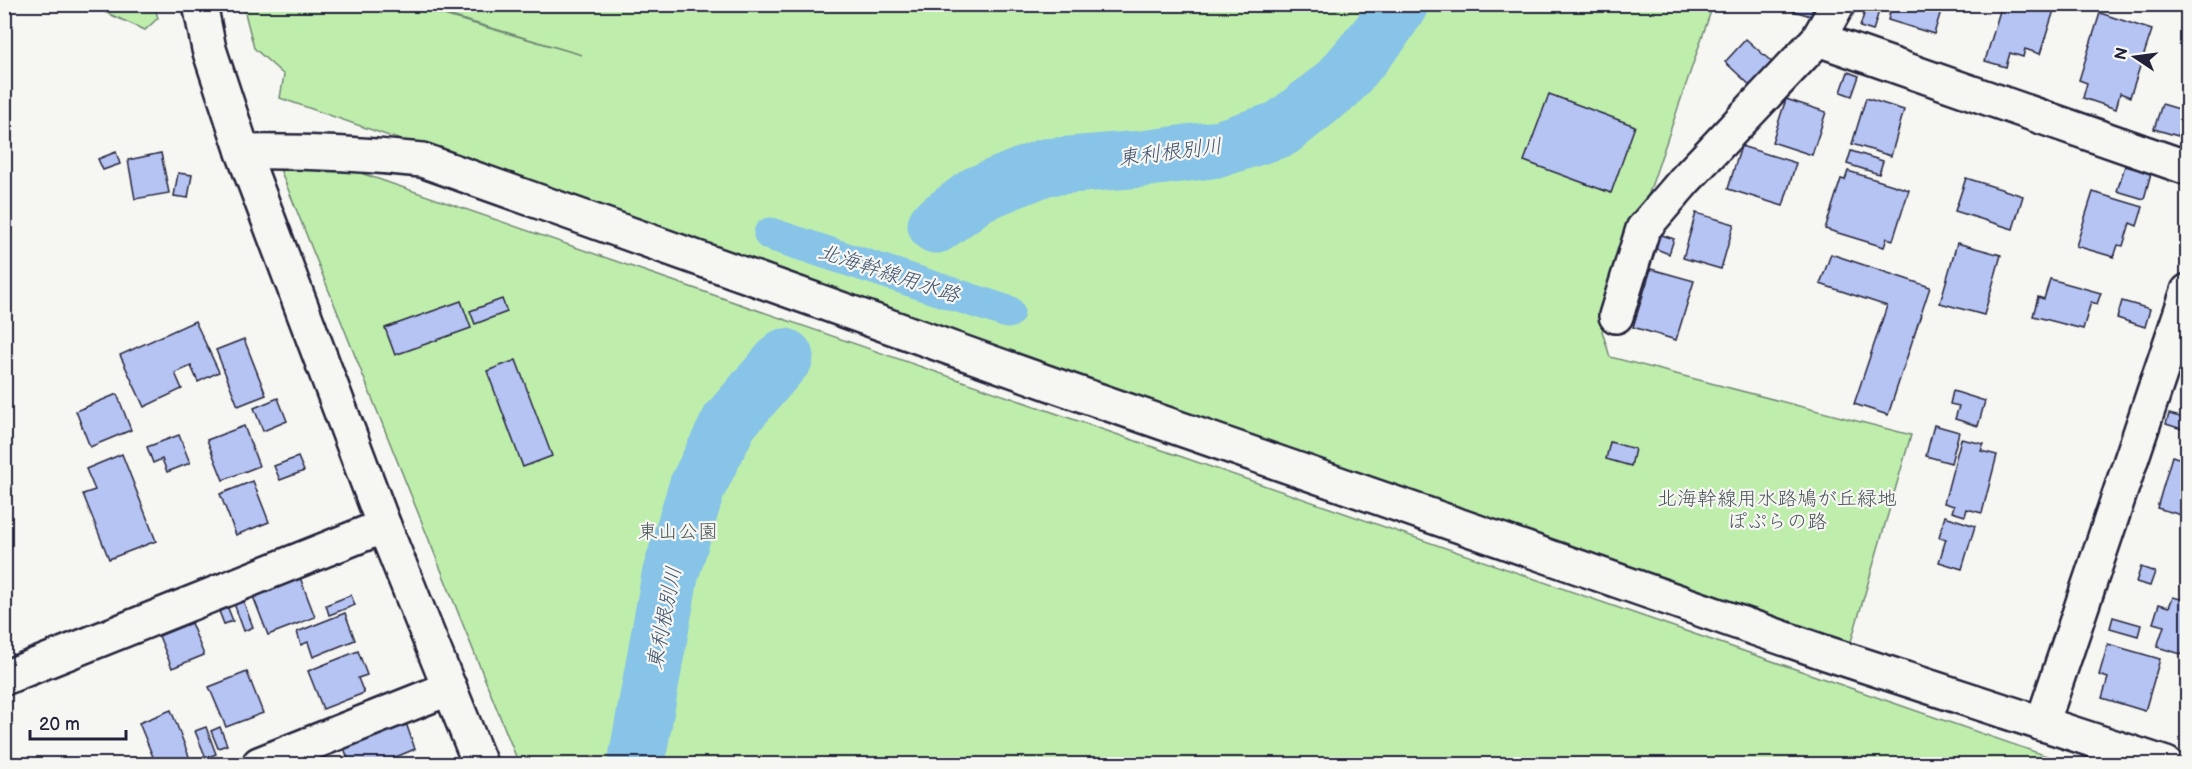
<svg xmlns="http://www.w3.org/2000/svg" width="2192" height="769" font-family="'Balsamiq Sans','Klee One',sans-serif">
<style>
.green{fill:#bfeeac;stroke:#708874;stroke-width:1.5}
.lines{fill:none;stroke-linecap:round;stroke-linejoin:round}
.canal{stroke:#87c4e7;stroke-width:33}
.river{stroke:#87c4e7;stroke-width:57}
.building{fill:#b6c4f4;stroke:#22223b;stroke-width:1.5}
.minor-casing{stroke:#22223b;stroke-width:38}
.minor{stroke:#f6f6f2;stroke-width:33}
.labels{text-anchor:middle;stroke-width:4.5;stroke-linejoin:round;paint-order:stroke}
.park-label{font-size:20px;fill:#495557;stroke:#f6f6f2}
.water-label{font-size:21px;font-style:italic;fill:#40536f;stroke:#f6f6f2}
</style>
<rect width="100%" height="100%" fill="#f6f6f2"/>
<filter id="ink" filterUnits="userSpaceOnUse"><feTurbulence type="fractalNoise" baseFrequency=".0167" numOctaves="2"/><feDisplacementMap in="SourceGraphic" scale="12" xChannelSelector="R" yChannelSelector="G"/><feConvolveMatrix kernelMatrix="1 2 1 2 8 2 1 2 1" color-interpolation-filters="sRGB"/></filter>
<g filter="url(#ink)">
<!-- green -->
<g class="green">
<path d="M89,5H154L158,18L145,30Z"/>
<path d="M243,5H409L582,55L414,5H1713L1602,331L1610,357L1911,435L1850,645L280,98L284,75L254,48Z"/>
<path d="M300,152L2070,764H519L278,164Z"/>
</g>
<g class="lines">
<!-- canal -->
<path class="canal" d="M770,234L1008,312"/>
<!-- river -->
<g class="river">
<path d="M936,225L978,194L1045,167L1142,159L1218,149L1281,129L1338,84L1380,34L1400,4"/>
<path d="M636,764L670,576L697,487L730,421L785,357"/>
</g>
</g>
<!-- building -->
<g class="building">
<path d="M1769,4H1814L1811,16Z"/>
<path d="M1867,4H1881L1873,31L1860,27Z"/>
<path d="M1892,4H1943L1934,34L1888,20Z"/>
<path d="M2002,4H2056L2040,54L2025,49L2023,57L2010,53L2006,67L1985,61Z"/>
<path d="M2100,13L2152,30L2130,97L2120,93L2116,109L2083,98L2087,83L2079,80Z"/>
<path d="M1746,39L1774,64L1753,88L1725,62Z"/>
<path d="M1848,72L1859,76L1852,96L1841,92Z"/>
<path d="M1549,94L1635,126L1611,193L1524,161Z"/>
<path d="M1866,98L1904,110L1891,156L1852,144Z"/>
<path d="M1786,99L1826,112L1812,155L1772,142Z"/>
<path d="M2162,104L2186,111L2178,136L2154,129Z"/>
<path d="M1741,146L1796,163L1783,206L1728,189Z"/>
<path d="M1851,151L1883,161L1879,174L1847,164Z"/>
<path d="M116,152L120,164L103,170L98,159Z"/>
<path d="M161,153L169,193L135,199L128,160Z"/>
<path d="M2125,166L2151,173L2144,199L2117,191Z"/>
<path d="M1848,171L1909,190L1893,240L1887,238L1884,247L1825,229L1841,179L1845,180Z"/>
<path d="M178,173L192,175L188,198L174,196Z"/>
<path d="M1966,178L2023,196L2013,229L1955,211Z"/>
<path d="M2093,192L2143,207L2137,226L2130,223L2123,246L2118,245L2114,257L2076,246Z"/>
<path d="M1696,213L1734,224L1721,269L1683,258Z"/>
<path d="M1659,234L1674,239L1669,254L1654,248Z"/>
<path d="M1957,243L2001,255L1984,315L1940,303Z"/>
<path d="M1831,254L1930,287L1888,415L1854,404L1887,306L1820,284Z"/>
<path d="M1651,269L1694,281L1676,340L1633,327Z"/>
<path d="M2050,279L2101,293L2097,304L2091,302L2083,329L2033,316L2038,297L2044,299Z"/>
<path d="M502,299L507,312L475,324L470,311Z"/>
<path d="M461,301L471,328L395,355L385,328Z"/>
<path d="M2122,301L2150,309L2145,327L2117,318Z"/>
<path d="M195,321L219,372L198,382L191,366L175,373L182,389L144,407L120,355Z"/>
<path d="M244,339L266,395L238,406L216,350Z"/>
<path d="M516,360L552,456L523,467L487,371Z"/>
<path d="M1953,391L1985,401L1978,426L1955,419L1959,406L1950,404Z"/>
<path d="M117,394L131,430L90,447L76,411Z"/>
<path d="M278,398L287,421L263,431L254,408Z"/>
<path d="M2169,414L2188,419V431L2166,424Z"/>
<path d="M1934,425L1959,432L1951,463L1926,456Z"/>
<path d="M244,426L259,466L223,480L207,440Z"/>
<path d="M179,435L190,463L167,472L162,459L153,463L147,447Z"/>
<path d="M1961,439L1984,444L1981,451L1997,455L1982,513L1967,509L1965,516L1952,512L1954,506L1944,503Z"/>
<path d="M1610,442L1635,449L1631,466L1606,459Z"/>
<path d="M122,454L156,541L109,559L83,494L95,490L86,469Z"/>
<path d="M2172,456L2188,461V517L2157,508Z"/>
<path d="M298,457L304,471L280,480L274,466Z"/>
<path d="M253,481L269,522L236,535L220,494Z"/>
<path d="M1945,516L1975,526L1962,569L1939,562L1946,539L1939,537Z"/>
<path d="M296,567L315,617L268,635L249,586Z"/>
<path d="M2141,567L2155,572L2150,586L2136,582Z"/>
<path d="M241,595L253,627L244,631L232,598Z"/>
<path d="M351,595L355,605L329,615L326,605Z"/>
<path d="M2173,597L2188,601V656L2157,647L2164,626L2153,623L2159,604L2169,607Z"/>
<path d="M226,603L233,621L224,624L217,606Z"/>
<path d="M345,613L355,640L313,657L308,642L301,645L297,632Z"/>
<path d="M2113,617L2141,625L2138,636L2110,628Z"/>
<path d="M191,623L204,655L172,668L159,636Z"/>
<path d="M2108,644L2160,659L2145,711L2102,698L2108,678L2099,675Z"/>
<path d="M358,651L367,675L358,678L364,693L323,709L308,671Z"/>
<path d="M247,672L263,713L226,727L209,687Z"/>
<path d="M171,710L192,764H156L139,723Z"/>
<path d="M406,723L415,749L379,764H350L344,748Z"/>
<path d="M206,727L216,754L206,758L195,731Z"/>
<path d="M220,727L227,745L218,748L211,731Z"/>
</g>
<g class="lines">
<!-- minor casing -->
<g class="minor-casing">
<g id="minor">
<path d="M200,4L209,49L243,152L384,526L480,764"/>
<path d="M1818,39L2188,168"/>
<path d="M243,152C303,151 362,154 422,160L1057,386L1826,653L2166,764"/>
<path d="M1616,316L1643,229L1685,180L1818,39L1838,4"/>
<path d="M4,678L384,526"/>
<path d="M2042,724L2188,291"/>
<path d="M259,764L450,688"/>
</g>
</g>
<!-- minor -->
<use href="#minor" class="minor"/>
</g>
</g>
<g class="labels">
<!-- park labels -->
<g class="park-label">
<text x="1777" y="505">北海幹線用水路鳩が丘緑地<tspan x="1777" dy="23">ぽぷらの路</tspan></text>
<text x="678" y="538">東山公園</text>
</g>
<!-- water labels -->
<g class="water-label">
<text transform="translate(1170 152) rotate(-7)" y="7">東利根別川</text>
<text transform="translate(889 273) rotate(18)" y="7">北海幹線用水路</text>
<text transform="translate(664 618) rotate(-79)" y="7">東利根別川</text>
</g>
</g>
<!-- margin -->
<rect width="2192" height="769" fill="none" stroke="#f6f6f2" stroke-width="24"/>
<rect x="12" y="12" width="2168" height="745" fill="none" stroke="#22223b" stroke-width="2" filter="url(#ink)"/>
<!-- north arrow -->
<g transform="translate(2135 57) rotate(283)" stroke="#f6f6f2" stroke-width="4.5" paint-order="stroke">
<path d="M0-4.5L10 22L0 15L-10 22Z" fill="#22223b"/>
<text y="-9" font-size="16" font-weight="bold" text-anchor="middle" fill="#22223b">N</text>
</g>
<!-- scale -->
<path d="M30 730v9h96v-9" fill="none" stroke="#22223b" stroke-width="3"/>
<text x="39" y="730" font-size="18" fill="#22223b" stroke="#f6f6f2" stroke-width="4.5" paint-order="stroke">20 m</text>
</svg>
